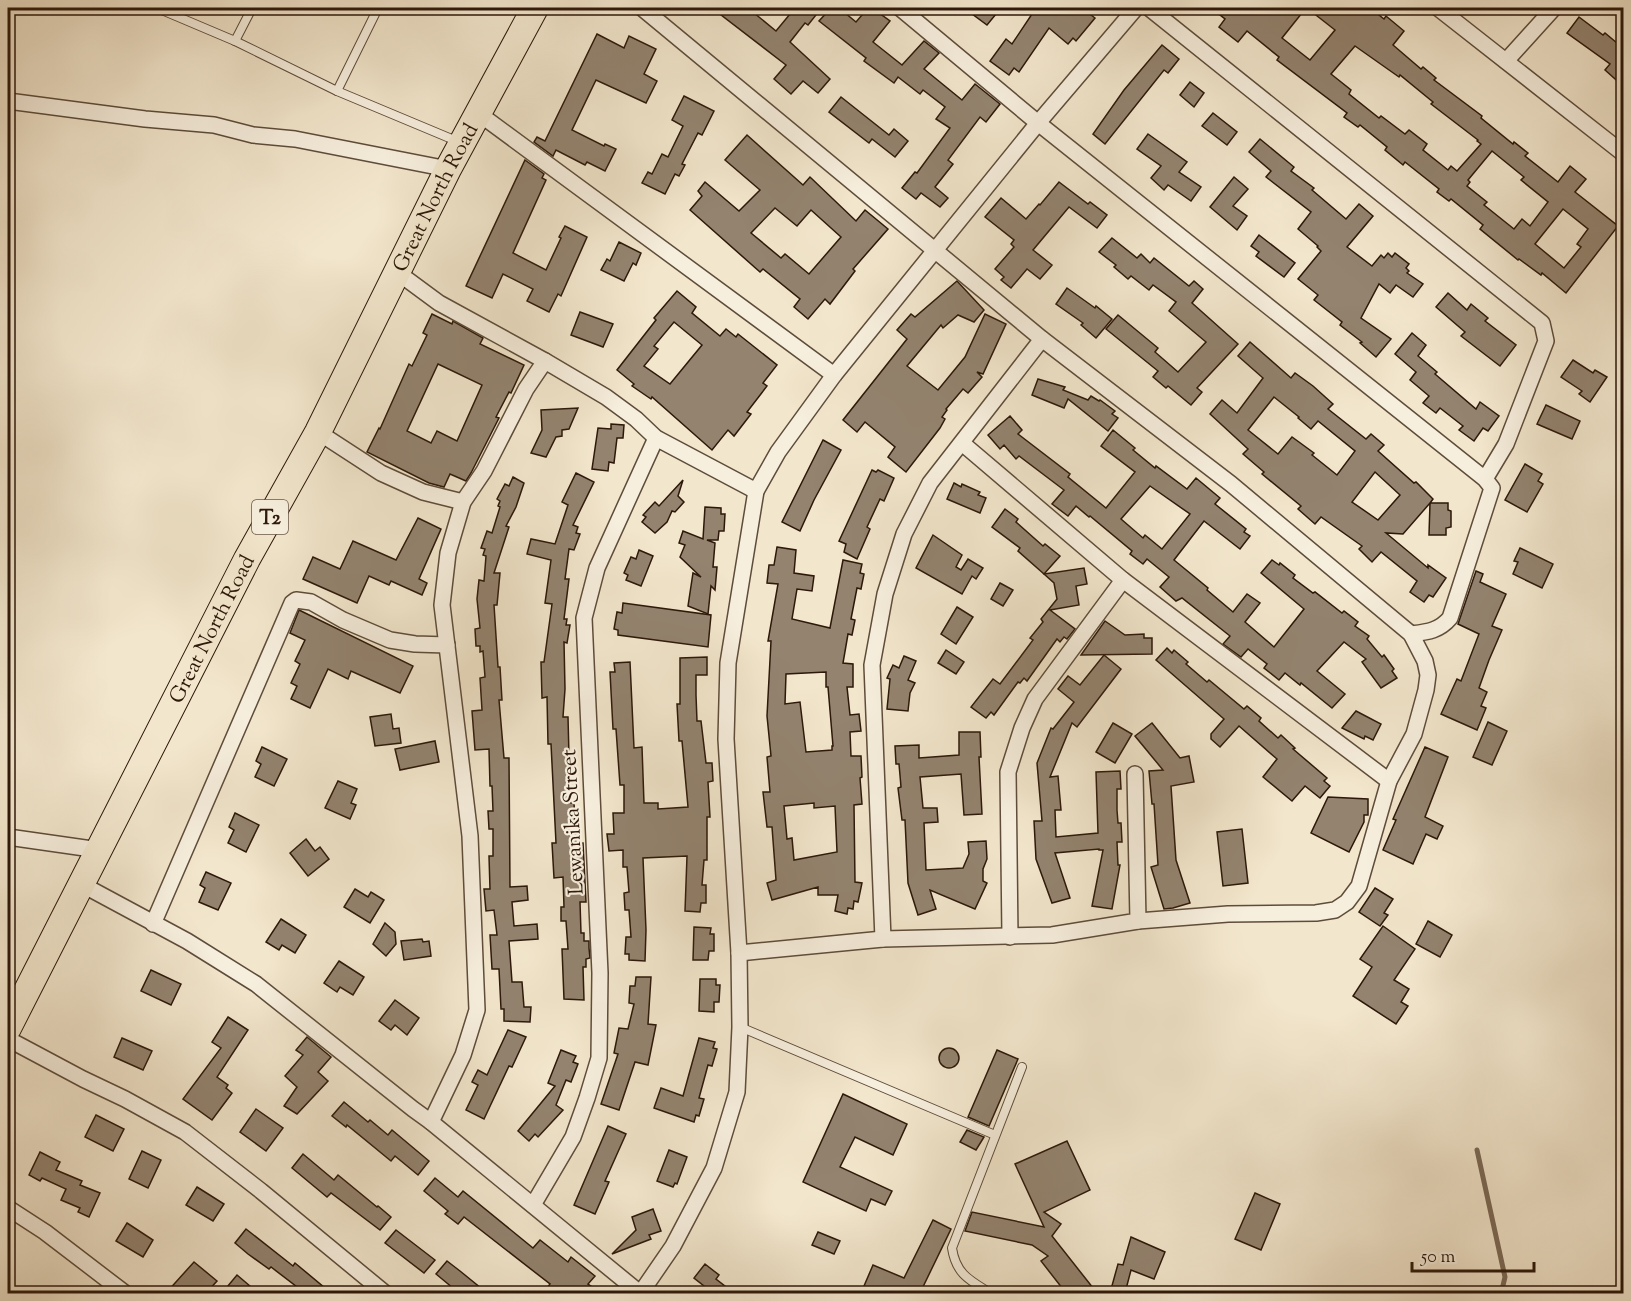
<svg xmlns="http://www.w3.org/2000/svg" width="1631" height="1301" font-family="'Sorts Mill Goudy',serif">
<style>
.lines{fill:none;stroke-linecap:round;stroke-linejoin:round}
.stream{stroke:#7b6a57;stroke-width:5}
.building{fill:#93836f;stroke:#2d180a;stroke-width:1.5;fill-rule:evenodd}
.service-casing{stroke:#5e4c3a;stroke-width:10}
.minor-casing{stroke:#5e4c3a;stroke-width:18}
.trunk-casing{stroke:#2d180a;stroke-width:28}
.service{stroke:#f7efde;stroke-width:8}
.minor{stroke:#f7efde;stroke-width:15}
.trunk{stroke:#f2e6cc;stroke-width:26}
.labels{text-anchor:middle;stroke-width:4.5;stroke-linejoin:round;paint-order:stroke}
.shield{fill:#f7efde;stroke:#6a584a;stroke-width:1.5}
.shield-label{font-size:20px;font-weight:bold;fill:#2d180a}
.street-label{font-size:21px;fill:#2d180a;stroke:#f7efde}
</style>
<rect width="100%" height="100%" fill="#f2e6cc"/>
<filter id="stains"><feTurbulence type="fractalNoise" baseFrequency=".00333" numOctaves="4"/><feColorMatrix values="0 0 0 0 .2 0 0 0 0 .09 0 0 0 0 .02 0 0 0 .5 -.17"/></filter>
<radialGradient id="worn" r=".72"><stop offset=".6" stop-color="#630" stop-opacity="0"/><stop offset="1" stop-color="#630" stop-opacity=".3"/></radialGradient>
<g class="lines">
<!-- stream -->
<path class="stream" d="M1477,1150L1505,1277L1501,1294"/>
</g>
<!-- building -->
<g class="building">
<path d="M712,8H748L776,31L795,8H807L816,15L808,25L805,23L790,42L830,79L818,93L803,81L791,94L774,79L786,65Z"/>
<path d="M831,8H839L856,22L868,8H872L890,21L873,42L902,65L924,41L939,53L924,69L962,100L975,84L1000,104L986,122L980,117L948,160L953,164L935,187L948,198L940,207L921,193L916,199L902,188L915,172L917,173L950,128L936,119L945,107L923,90L920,94L898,77L894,83L864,61L866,58L819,21Z"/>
<path d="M964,8H1001L987,25Z"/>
<path d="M1036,8H1082L1095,18L1076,41L1073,38L1068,44L1049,28L1019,72L1014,68L1009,75L990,61L1006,39L1012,44Z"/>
<path d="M1211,8H1306L1282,38L1310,60L1335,30L1307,8H1370L1384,19L1386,16L1404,31L1393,45L1421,69L1423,67L1436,78L1434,80L1482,116L1481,118L1513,144L1514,142L1528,153L1525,156L1558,182L1570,166L1586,179L1575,192L1618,226L1566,293L1542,273L1541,275L1519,259L1518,260L1480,229L1483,225L1451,199L1449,201L1437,192L1439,189L1405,162L1403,165L1385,150L1387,147L1360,125L1358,127L1344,117L1347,113L1277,60L1279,57L1247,31L1238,42L1219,27L1225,19ZM1355,46L1399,77L1400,75L1433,102L1431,104L1478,140L1477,141L1481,144L1457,171L1451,166L1448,170L1423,150L1427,144L1409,130L1405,134L1381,116L1379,118L1349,94L1351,90L1331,74ZM1492,151L1524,177L1521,180L1548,202L1530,226L1522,219L1514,229L1484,205L1487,202L1467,186L1470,182L1468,180ZM1563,209L1588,229L1577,244L1581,247L1564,268L1535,244Z"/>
<path d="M1579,17L1603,35L1605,33L1623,48V86L1605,70L1610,64L1567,33Z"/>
<path d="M597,34L624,48L629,36L656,49L644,74L657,81L646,103L596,80L572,130L604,146L605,144L616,149L605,171L587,162L585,165L556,150L553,156L534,142L537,137L545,141Z"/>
<path d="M1162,45L1179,59L1168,73L1164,70L1105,144L1093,134L1124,90Z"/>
<path d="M1190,82L1204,93L1194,107L1180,95Z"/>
<path d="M684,96L714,111L702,135L698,133L682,164L685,165L679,176L675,174L665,194L642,183L648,172L652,174L662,154L668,157L683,126L672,120Z"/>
<path d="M841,97L889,135L894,129L908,141L895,157L872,139L869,143L829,112Z"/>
<path d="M1213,113L1237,132L1227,145L1202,126Z"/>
<path d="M1148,134L1187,162L1179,172L1201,187L1191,201L1168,185L1164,190L1151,178L1161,166L1137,149Z"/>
<path d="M747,135L803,185L810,177L856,221L865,210L888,229L853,269L855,271L830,304L825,299L808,319L794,307L800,299L763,269L760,272L690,210L702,196L698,191L705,182L739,211L760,190L725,160ZM775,208L797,226L811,210L841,237L809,274L785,254L781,258L751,233Z"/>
<path d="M1260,139L1294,167L1291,171L1314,188L1312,190L1346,219L1359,204L1373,216L1347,247L1372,266L1381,255L1384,258L1388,253L1392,257L1395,253L1409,264L1406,268L1409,271L1407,273L1423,284L1413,297L1396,285L1390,293L1379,284L1361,318L1391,339L1376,357L1360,343L1362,342L1340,325L1342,322L1314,300L1318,295L1298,279L1321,251L1317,247L1318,246L1298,229L1311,212L1266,177L1271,171L1249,152Z"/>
<path d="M525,160L544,174L542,178L546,180L513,253L546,270L561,238L559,237L565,226L587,237L561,296L558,294L549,312L527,301L533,289L503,274L492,298L466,286Z"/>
<path d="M1234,177L1248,189L1233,206L1247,216L1237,230L1210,207Z"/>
<path d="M1059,182L1088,204L1090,202L1107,215L1097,228L1069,207L1033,250L1052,265L1040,279L1027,269L1011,288L1001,280L1004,277L995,269L1014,247L1011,244L1014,240L985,217L1001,198L1026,219L1039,204L1040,205Z"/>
<path d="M1259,235L1295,263L1284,277L1256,256L1259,252L1251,246Z"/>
<path d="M1112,238L1137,258L1141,254L1150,263L1154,258L1189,286L1194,281L1203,289L1192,303L1238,344L1197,388L1202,392L1191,405L1168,386L1166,388L1153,377L1158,371L1106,329L1118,315L1158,348L1155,352L1178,372L1206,342L1169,311L1176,302L1153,285L1149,290L1131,276L1128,279L1114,267L1116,265L1099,252Z"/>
<path d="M619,242L641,253L636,265L633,263L624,281L601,270L607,259L610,261Z"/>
<path d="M957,281L984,310L974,322L958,315L943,328L941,325L907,366L938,390L965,357L985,314L1006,324L983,374L977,372L982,377L968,393L963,389L946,409L947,410L942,417L945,419L940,428L906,472L888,457L895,447L865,422L857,432L843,420L907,339L897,330L911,314L915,317Z"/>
<path d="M1067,288L1095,308L1096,306L1112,319L1096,338L1081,325L1083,323L1056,304Z"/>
<path d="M677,291L696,307L692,313L720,336L726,329L736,337L738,334L777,365L763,383L767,386L747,412L751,414L734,436L728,430L712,450L652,397L651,399L632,386L634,384L617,370L656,320L654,318ZM674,322L702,345L670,384L644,366L658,349L654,346Z"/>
<path d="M1448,293L1467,310L1471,304L1488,318L1485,321L1516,345L1500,366L1461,336L1465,332L1436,307Z"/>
<path d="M580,312L613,324L603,347L571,335Z"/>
<path d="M432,314L452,324L453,321L483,338L480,344L524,365L511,393L509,392L496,417L499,418L471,473L466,481L450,474L444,487L429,483L367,452L379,428L380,429L409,364L412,366L427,335L423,333ZM438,364L482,385L457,441L437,431L431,443L407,431Z"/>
<path d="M1412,333L1426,345L1418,356L1437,372L1435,374L1476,409L1480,402L1499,416L1488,431L1483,428L1474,441L1459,430L1463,426L1440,408L1436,413L1423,403L1429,396L1410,380L1416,372L1395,354Z"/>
<path d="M1250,342L1291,378L1295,373L1313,386L1333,404L1328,409L1366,439L1371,434L1384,445L1378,451L1414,483L1416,482L1433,499L1430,503H1448V510L1451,511V527L1446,528V535H1429L1430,503L1403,534L1386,533L1428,568V565L1446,578L1433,597L1429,595L1424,602L1410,592L1417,581L1381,552L1372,562L1359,549L1362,546L1321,517L1315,524L1298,509L1301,506L1262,474L1264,472L1243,454L1248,449L1210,414L1222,400L1237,413L1263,378L1238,356ZM1274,397L1299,417L1298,418L1311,429L1318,421L1355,451L1337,475L1312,455L1314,453L1292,437L1278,454L1248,430ZM1375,472L1400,495L1378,520L1352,502Z"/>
<path d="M1573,360L1593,373L1595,370L1607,377L1590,402L1579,394L1582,391L1561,377Z"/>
<path d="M1038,379L1065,387L1063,390L1088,400L1091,396L1099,401L1100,400L1115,411L1112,414L1118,418L1108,431L1068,399L1064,408L1032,395Z"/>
<path d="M1546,405L1580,421L1572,439L1537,424Z"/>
<path d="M578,408L569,429L562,430V436L556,437L546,457L531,453L542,430L541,410Z"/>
<path d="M1010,416L1022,430L1018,434L1070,474L1068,477L1106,508L1135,472L1101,446L1113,430L1135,448L1133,450L1155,468L1156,466L1187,489L1196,478L1220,498L1215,504L1246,529L1244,532L1250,536L1240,549L1204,521L1174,560L1208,588L1207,590L1233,612L1247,594L1260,603L1245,622L1274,647L1304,609L1261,573L1272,560L1279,565L1280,563L1295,575L1293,578L1313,593L1315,592L1342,613L1344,611L1358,622L1355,626L1369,636L1367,639L1382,657L1384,655L1394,669L1392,671L1397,678L1381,688L1362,662L1366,659L1344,642L1317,671L1345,694L1332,708L1301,683L1300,685L1285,673L1279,680L1264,668L1267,664L1248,649L1241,657L1223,644L1230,636L1182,598L1176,601L1160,587L1169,577L1147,559L1143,564L1130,554L1132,551L1090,516L1089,517L1076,506L1068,516L1052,504L1064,490L1019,456L1016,459L1004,445L1000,449L988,435ZM1150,486L1190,514L1162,549L1145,535L1143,538L1121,519Z"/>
<path d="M611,424L624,425L623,438H617L614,463L609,462L608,471L592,469L598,428L611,429Z"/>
<path d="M823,440L841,450L814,500L800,531L782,522Z"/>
<path d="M1525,464L1542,474L1538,481L1543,484L1527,512L1505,500Z"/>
<path d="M872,470L876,472L878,470L894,478L884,501L880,499L867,527L870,529L857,559L844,552L846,544L839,541Z"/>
<path d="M576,473L594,482L573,525L578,527L576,533L580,534L574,550L569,549L565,579H569L564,619H567L566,625H570L567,643L564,642L565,689L563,717H568L569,756H572L573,774H569L571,803H574L576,843H583L586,902H580L581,933H584V941H589V948L590,958L586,959V967H583L584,1000L564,999L562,949H568L566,921H561V907H564L563,877L554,878L552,843H556L551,744H548L547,697L542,698L541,662H544L552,604L545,603L551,560L527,554L531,539L555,544L568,505L562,502Z"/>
<path d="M513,477L524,483L516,507L506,526L509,527L494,573H500L497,605H494L498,667H500L502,700H499L504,758H509L510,887L527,886L528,900L512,902L514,926L537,924L538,939L509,941L512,982H522L524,1007H531L530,1022L504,1021V1009H501L499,969H492L490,935H497L494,910L486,911L484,889H490L489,856H493V829H489L488,811H493L492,786H490L489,749L475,750L472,711L482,710L480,678L485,677L483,651L480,652V646H476L475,629L480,628L477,599L479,580L484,581L486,556L483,555L485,549L481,548L487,531L492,533L500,507L498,506L500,501L497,499L505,484L509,486Z"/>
<path d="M683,480L678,496L684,502L675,512L672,511L667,522L655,533L642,522L646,517L643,515L655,502L659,506Z"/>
<path d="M954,483L961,487L962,484L980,492L978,495L986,498L980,513L947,499Z"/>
<path d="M705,507L721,508V514H725L724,531H719L718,540H707L715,543L713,567H717L715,590L711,586L708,614L688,606L693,573L701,577L680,557L685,545L679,543L683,531L703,539Z"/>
<path d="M1005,509L1018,519L1016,522L1043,546L1045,544L1060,556L1044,574L1018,551L1020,548L992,527Z"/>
<path d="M418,518L441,529L419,579L427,583L422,595L391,581L389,585L369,576L357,603L303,579L313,557L340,569L353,541L396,560Z"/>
<path d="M933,535L962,555L956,567L961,570L968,559L983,568L976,579L972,576L962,594L916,568Z"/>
<path d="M777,547L796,550L794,573L814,576L812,591L797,589L792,619L830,628L843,560L862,564L860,573L864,574L861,589L857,588L851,619L855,620L852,635L848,634L843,663L853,664V687H847L850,715L859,714L861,731L850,732L851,756H861L862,777L860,778L862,804L854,805L855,882L862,883L858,902L854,901L853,909L848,908L847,914L835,911L838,895H818V887L772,900L767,883L776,880L772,827H767L763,792H770L767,757L771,756L767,716L771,641H768L778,584L767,583L769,565H774ZM826,672V687H828L833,746H832V750L806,752L800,702L785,704L786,674ZM814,803V808L835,806L837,852L794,860L792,838L787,839L784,806Z"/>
<path d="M1520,548L1553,564L1542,588L1513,574L1518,562L1514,561Z"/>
<path d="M639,550L653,556L641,586L626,580L628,575L624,573L631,557L636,559Z"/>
<path d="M1084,568L1087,584L1076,586L1079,605L1050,610L1075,629L1067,639L1064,637L1060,642L1057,639L1027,681L1024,678L1020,683L1018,682L994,715L991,712L986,718L971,707L993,679L1000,684L1033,640L1030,638L1043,622L1041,619L1057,599L1054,583L1044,574Z"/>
<path d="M1476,571L1483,574L1480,582L1506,594L1492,626L1502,630L1489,660L1479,688L1487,692L1481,706L1486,708L1477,730L1441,714L1457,679L1461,681L1479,634L1458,624Z"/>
<path d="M1000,583L1013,590L1003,606L991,599Z"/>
<path d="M623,603L711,615L708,647L618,635V630L614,629L617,612L622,613Z"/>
<path d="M957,607L973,617L956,644L941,634Z"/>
<path d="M299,610L413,666L400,693L351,671L348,679L328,669L310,708L291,699L297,686L291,683L300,664L295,661L305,640L290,633Z"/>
<path d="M1105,621L1125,635L1144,634V638H1152V654L1081,655Z"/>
<path d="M1167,648L1172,653L1174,650L1188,662L1186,664L1207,682L1209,680L1244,709L1247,706L1261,718L1259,721L1278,738L1281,735L1295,748L1293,749L1327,778L1324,781L1330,786L1320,798L1305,786L1292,801L1263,777L1277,759L1239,726L1220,747L1211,739V734L1224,719L1156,660Z"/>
<path d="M946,650L964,662L956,674L938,663Z"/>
<path d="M1104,655L1121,669L1077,727L1072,723L1050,777L1058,776L1061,810H1055L1056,837L1098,833L1096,772L1120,771L1121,789H1117V810L1118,823H1121L1122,842H1117L1118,865H1120L1112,909L1092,906L1103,850H1099V849L1055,853L1070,898L1052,903L1036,859L1034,821H1042L1037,763L1051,728L1053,729L1074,702L1058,689L1068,676L1080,685Z"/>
<path d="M904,656L916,661L908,680L915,683L910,693L908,711L887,709L890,679L887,678L893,665L899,668Z"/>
<path d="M707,657V675H696V695L697,721H701L706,763H712L713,781L708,782L710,817H707V860H704L702,885H706V903H701L700,912L685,911L687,856L643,858L646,930L645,961L629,960V954H625L626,937H631L629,910H625L624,893L629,892L627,867H623V850L609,851L607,834H614L613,813H624V785H620L616,729H613L610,672H615L614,663L630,662L634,748L642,747L644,803H658V809L688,807L682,741H679L677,704H680V658Z"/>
<path d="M1356,711L1381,724L1373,740L1365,736L1364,739L1342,728Z"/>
<path d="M391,714L393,729L399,728L401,743L375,746L370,717Z"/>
<path d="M1488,722L1507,731L1492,765L1473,757Z"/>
<path d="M1113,723L1132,734L1115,763L1096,752Z"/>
<path d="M1152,723L1180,758L1189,756L1194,782L1171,786L1176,860L1190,903L1173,908L1164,909L1151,867L1158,865L1154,804H1152L1149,771L1163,770L1135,736Z"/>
<path d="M959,732H980L981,757H979L982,814L964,815L961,774L920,777L923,808H937L938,822L924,823L926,870L963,868L969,854L968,842L986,841L987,859L983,869V881L987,883L975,909L930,890L936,909L918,915L908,883L905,820H902L898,788L901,787L899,764H896L895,746L919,745V758L959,755Z"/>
<path d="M435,741L439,762L400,770L395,749Z"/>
<path d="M262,747L287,759L274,786L255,777L261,764L256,761Z"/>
<path d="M1425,747L1448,757L1425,817L1443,826L1437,839L1426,834L1413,864L1383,850L1396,820L1393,819Z"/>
<path d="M338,781L357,789L351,803L356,805L350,819L325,808Z"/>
<path d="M1328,797L1368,799V815H1364V822L1349,852L1311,833Z"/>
<path d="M235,813L259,825L246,852L228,843L234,830L229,827Z"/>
<path d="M1242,829L1248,883L1223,886L1217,832Z"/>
<path d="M306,839L315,851L320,847L329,859L308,876L290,853Z"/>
<path d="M206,872L231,883L218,910L199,902L205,888L200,885Z"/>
<path d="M1375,888L1393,899L1384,913L1388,915L1380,926L1359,912Z"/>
<path d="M355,889L368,897L371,892L384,900L370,923L344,907Z"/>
<path d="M281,919L306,935L295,953L282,945L279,950L266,942Z"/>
<path d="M1428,921L1452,935L1440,957L1416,944Z"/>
<path d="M385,923L395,932L396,944L386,956L373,944Z"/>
<path d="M1383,926L1415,949L1394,980L1409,989L1401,1002L1408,1006L1396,1024L1353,996L1372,967L1360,959Z"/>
<path d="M694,927L711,928L710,934H714V951H709L708,960H693Z"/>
<path d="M422,939L423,942L429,941L431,956L404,960L401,941Z"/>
<path d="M339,961L364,977L353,995L340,987L337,992L324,983Z"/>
<path d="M151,970L181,984L171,1005L141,991Z"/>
<path d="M636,977H651L648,1024L656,1025L648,1065L635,1062L619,1110L601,1104L618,1054L614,1053L619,1028L628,1029L634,1004L629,1003L630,986H635Z"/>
<path d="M700,979H716V985H720L719,1002H714V1012L699,1011Z"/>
<path d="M395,1000L419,1018L407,1035L395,1025L391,1030L379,1021Z"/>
<path d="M228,1017L248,1030L217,1077L228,1085L226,1088L232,1093L212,1120L183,1099L221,1048L212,1042Z"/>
<path d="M508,1030L526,1037L512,1067L509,1066L484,1119L466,1110L478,1085L472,1082L478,1070L487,1075Z"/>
<path d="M307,1037L331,1057L318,1072L328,1081L297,1114L284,1106L297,1087L285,1076L303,1055L296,1050Z"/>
<path d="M122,1038L152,1051L143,1070L114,1057Z"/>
<path d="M699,1038L715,1042L713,1048L717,1049L712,1066L708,1065L699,1098L704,1099L699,1116L696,1115L694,1122L654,1108L661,1088L683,1096Z"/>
<circle cx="949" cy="1058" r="10"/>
<path d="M561,1050L576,1056L573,1062L578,1064L571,1082L566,1080L556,1105L563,1110L538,1137L535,1134L529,1141L518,1131L555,1086L548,1083Z"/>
<path d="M997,1050L1018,1059L989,1126L968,1117Z"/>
<path d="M843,1094L907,1124L893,1155L855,1137L840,1167L892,1191L885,1205L871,1199L866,1211L803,1182Z"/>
<path d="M344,1102L368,1122L370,1120L388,1135L392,1130L429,1161L418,1175L395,1156L391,1161L347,1125L346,1127L332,1116Z"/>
<path d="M256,1109L283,1128L266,1151L240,1132Z"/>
<path d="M96,1115L124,1129L113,1151L85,1137Z"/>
<path d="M608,1126L626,1134L605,1181L609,1182L595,1214L574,1205Z"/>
<path d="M967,1130L984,1137L976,1150L960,1142Z"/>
<path d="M1067,1141L1090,1190L1044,1212L1061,1224L1052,1236L1097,1293H1066L1041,1261L1048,1256L1032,1245L965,1231L972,1212L1044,1227L1015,1164Z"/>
<path d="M669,1150L687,1157L677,1184L675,1183L673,1187L657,1181Z"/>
<path d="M142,1151L161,1160L148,1188L129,1179Z"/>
<path d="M40,1152L60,1162L56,1170L82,1181L80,1185L100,1193L89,1217L78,1212L80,1208L61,1200L66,1189L42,1178L40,1181L29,1175Z"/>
<path d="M303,1154L334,1180L338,1175L377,1207L378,1206L391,1217L380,1230L331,1193L327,1197L292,1168Z"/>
<path d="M435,1178L458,1197L463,1191L533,1248L540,1240L568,1262L571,1257L595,1276L588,1284L601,1293H543L550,1284L464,1217L458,1224L445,1214L448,1211L424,1191Z"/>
<path d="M197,1187L224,1204L213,1221L186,1205Z"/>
<path d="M1255,1193L1280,1204L1261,1250L1235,1239Z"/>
<path d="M653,1209L661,1231L649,1235L651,1239L612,1254L636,1230L632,1217Z"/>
<path d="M933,1220L951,1229L920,1293H861L873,1265L904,1278Z"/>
<path d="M127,1223L153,1240L143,1257L116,1241Z"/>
<path d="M246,1229L293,1266L295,1263L331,1293H305L271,1267L269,1269L248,1254L235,1243Z"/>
<path d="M396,1230L435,1260L424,1273L385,1243Z"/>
<path d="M818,1232L840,1241L834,1254L812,1245Z"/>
<path d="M1131,1237L1165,1252L1154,1279L1131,1270L1125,1293H1110L1118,1264L1123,1265Z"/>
<path d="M447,1261L460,1271L487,1293H459L436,1274Z"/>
<path d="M194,1262L217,1281L206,1293H166Z"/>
<path d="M705,1264L719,1275L716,1279L734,1293H713L694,1278Z"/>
<path d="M237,1275L250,1286L244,1293H222Z"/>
</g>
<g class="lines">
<!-- service casing -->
<g class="service-casing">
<g id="service">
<path d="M157,8L235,41"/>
<path d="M252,8L235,41L337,91L459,142"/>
<path d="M337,91L378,8"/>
<path d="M740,1027L995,1135"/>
<path d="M992,1294C971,1281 956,1275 952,1248L1022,1067"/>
</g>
</g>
<!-- minor casing -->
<g class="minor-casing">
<g id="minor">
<path d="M642,8L1042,339L1231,484L1411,634L1425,661L1428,675L1426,690L1414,734L1389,781L1359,886L1347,902L1335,910L1316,913L1228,914L1138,921"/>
<path d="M900,8L1038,123L1485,479L1492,488L1450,618C1439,631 1427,632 1411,634"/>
<path d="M1149,8L1542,323L1546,341L1506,444L1485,479"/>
<path d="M1438,8L1624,154"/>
<path d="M1506,61L1554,8"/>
<path d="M8,101L145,119L214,125L253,135L295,139L448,169"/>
<path d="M478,113L834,375"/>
<path d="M397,272L439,303L545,361"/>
<path d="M318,432L381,473L423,492L463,502"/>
<path d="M962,443L1123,580L1389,781"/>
<path d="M8,837L99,850"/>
<path d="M81,884L187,941L256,984L413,1109L431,1122L641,1294"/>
<path d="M153,924L292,603L296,600L311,602L343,620L390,640L415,644L447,645"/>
<path d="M1010,937L1008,772L1022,728L1035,699L1123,580"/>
<path d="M883,939L872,665L885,594L904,534L930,483L1042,339"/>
<path d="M739,953L883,939L1052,935L1138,921L1135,774"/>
<path d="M8,1039L83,1079L125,1099L185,1132L261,1191L386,1294"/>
<path d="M431,1122L463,1055L477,1010L470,836L442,605L448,553L463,502L484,471L526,389L545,361L606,397L636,419L656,438L756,491"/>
<path d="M533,1205L573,1137L587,1098L599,1058L600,973L584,618L597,568L656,438"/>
<path d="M8,1208L45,1232L126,1294"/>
<path d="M640,1294L673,1246L714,1168L737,1092L740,1027L739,953L726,739L728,663L756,491L778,452L834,375L1038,123L1136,8"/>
</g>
</g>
<!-- trunk casing -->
<g class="trunk-casing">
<g id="trunk">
<path id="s1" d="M8,1028L247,559L318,432L448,169L535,8"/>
</g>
</g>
<!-- service -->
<use href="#service" class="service"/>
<!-- minor -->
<use href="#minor" class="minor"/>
<!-- trunk -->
<use href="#trunk" class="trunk"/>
</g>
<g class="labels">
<!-- shield labels -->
<rect class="shield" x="252" y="500" width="36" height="34" rx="4.5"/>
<g class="shield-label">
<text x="270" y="524">T2</text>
</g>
<!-- street labels -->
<g class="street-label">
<text dy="7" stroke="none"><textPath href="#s1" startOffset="934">Great North Road</textPath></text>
<text dy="7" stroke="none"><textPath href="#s1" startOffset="448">Great North Road</textPath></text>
<text transform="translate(572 822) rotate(-93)" y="7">Lewanika Street</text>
</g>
</g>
<!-- margin -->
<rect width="1631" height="1301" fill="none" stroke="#f2e6cc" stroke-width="30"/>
<rect x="9" y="9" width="1613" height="1283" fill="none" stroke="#2d180a" stroke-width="3"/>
<rect x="15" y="15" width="1601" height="1271" fill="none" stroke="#2d180a" stroke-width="1.5"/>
<!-- scale -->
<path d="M1412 1262v9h122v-9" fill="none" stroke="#2d180a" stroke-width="3"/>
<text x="1421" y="1262" font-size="18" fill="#2d180a" stroke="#f7efde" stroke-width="4.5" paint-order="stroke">50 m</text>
<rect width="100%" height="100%" filter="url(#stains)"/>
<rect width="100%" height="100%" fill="url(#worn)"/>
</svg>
